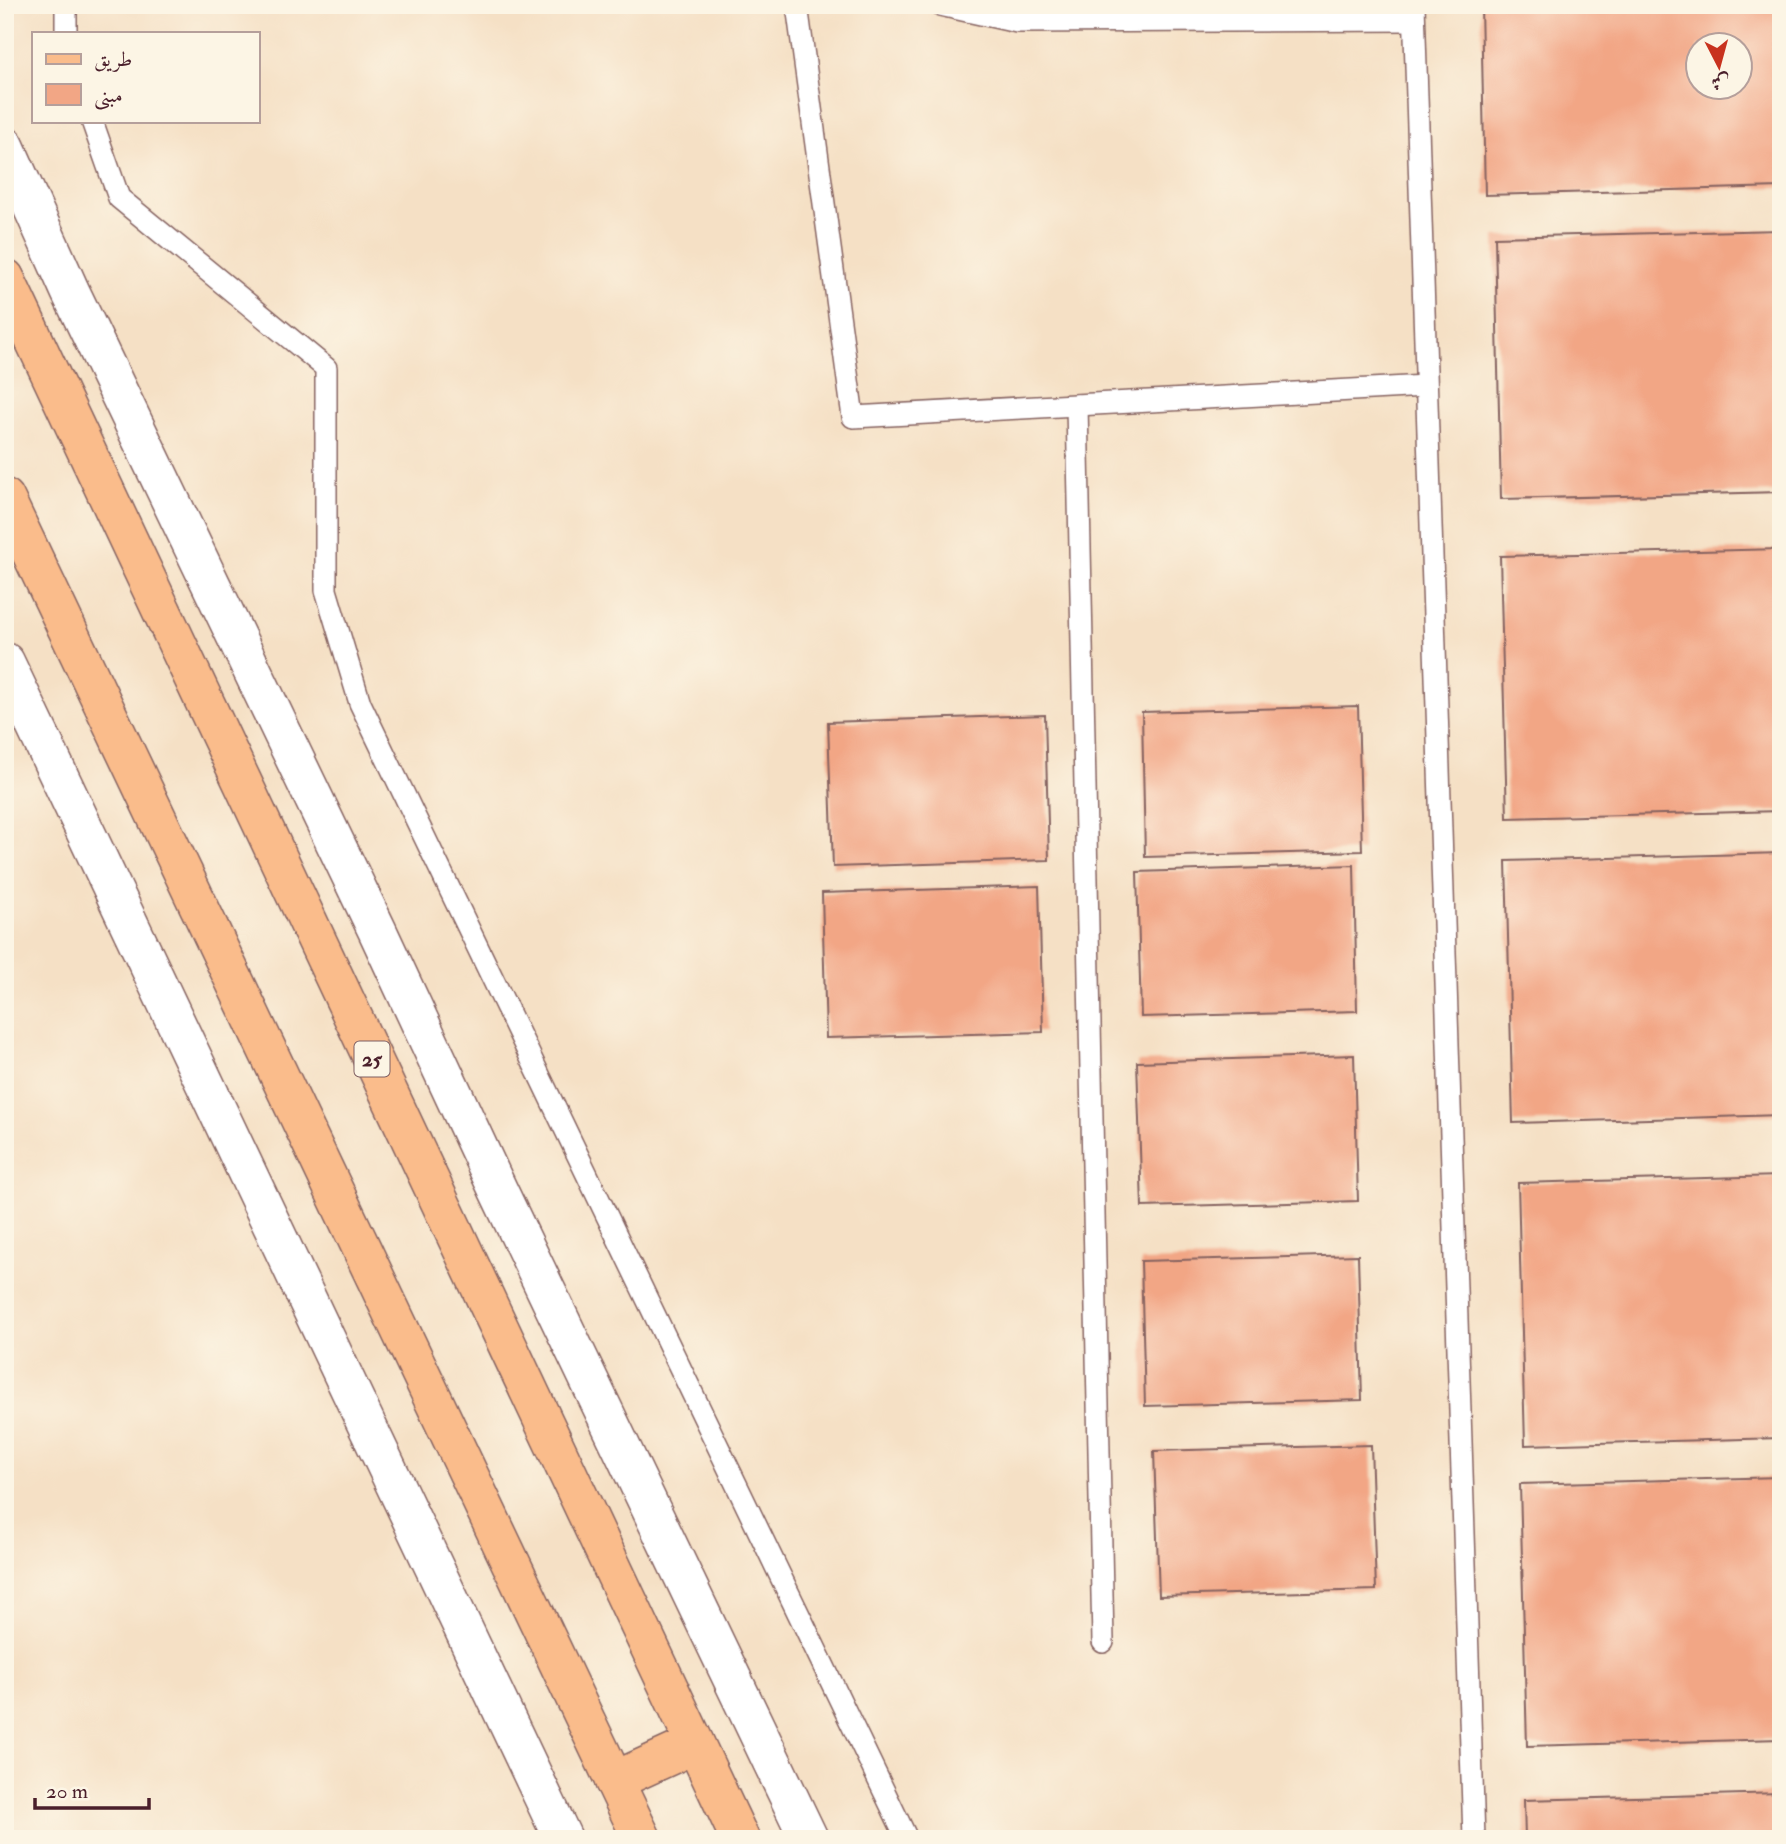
<svg xmlns="http://www.w3.org/2000/svg" width="1786" height="1844" font-family="'IM FELL Double Pica',Amiri,serif">
<style>
.building{fill:#f2a685;fill-rule:evenodd}
.lines{fill:none;stroke-linecap:round;stroke-linejoin:round}
.lane-casing{stroke:#866361;stroke-width:24}
.street-casing{stroke:#866361;stroke-width:41}
.primary-casing{stroke:#866361;stroke-width:41}
.lane{stroke:#fff;stroke-width:21}
.street{stroke:#fff;stroke-width:38}
.primary{stroke:#fabc8b;stroke-width:38}
.labels{text-anchor:middle;stroke-width:5;stroke-linejoin:round;paint-order:stroke}
.shield{fill:#fcf5e5;stroke:#7f5f63;stroke-width:2}
.shield-label{font-size:21px;font-weight:bold;fill:#4a1f2b}
</style>
<rect width="100%" height="100%" fill="#fcf5e5"/>
<filter id="ink" filterUnits="userSpaceOnUse"><feTurbulence type="fractalNoise" baseFrequency=".0143" numOctaves="2"/><feDisplacementMap in="SourceGraphic" scale="14" xChannelSelector="R" yChannelSelector="G"/><feConvolveMatrix kernelMatrix="1 2 1 2 8 2 1 2 1" color-interpolation-filters="sRGB"/></filter>
<filter id="wash" filterUnits="userSpaceOnUse"><feTurbulence type="fractalNoise" baseFrequency=".00686" numOctaves="4" result="noise"/><feDisplacementMap in="SourceGraphic" scale="28" xChannelSelector="R" yChannelSelector="G"/><feGaussianBlur stdDeviation="1.57" result="paint"/><feColorMatrix in="noise" values="0 0 0 0 0 0 0 0 0 0 0 0 0 0 0 0 0 1.4 0 .05"/><feComposite in="paint" operator="in"/></filter>
<g filter="url(#wash)">
<rect width="100%" height="100%" fill="#f5e0c5"/>
<g id="blocks">
<!-- building -->
<g class="building">
<path d="M1481,5H1781V187L1485,195ZM1698,46H1740V88H1698Z"/>
<path d="M1781,230V492L1501,499L1495,237Z"/>
<path d="M1781,549V811L1507,818L1500,556Z"/>
<path d="M1358,706L1362,851L1145,857L1142,712Z"/>
<path d="M1045,715L1049,860L833,867L828,722Z"/>
<path d="M1781,853V1115L1513,1123L1506,861Z"/>
<path d="M1354,865L1357,1011L1141,1017L1137,872Z"/>
<path d="M1039,886L1043,1032L826,1038L822,893Z"/>
<path d="M1354,1055L1358,1201L1142,1207L1137,1062Z"/>
<path d="M1781,1176V1438L1525,1445L1518,1183Z"/>
<path d="M1358,1255L1362,1400L1145,1406L1141,1261Z"/>
<path d="M1371,1445L1376,1590L1159,1596L1154,1451Z"/>
<path d="M1781,1477V1739L1527,1746L1520,1484Z"/>
<path d="M1781,1793V1839H1525L1524,1800Z"/>
</g>
</g>
</g>
<g filter="url(#ink)">
<use href="#blocks" fill-opacity="0" stroke="#866361" stroke-width="2"/>
<g class="lines">
<!-- lane casing -->
<g class="lane-casing">
<g id="lane">
<path d="M797,5L853,417L1426,386"/>
<path d="M940,5L1017,22L1414,20"/>
<path d="M1414,5L1474,1839"/>
<path d="M66,33V5"/>
<path d="M92,121L119,198L326,368V590L360,703L907,1839"/>
<path d="M1077,405L1103,1642"/>
</g>
</g>
<!-- street casing -->
<g class="street-casing">
<g id="street">
<path d="M5,146L70,291L377,930L498,1190L809,1839"/>
<path d="M5,662L563,1839"/>
</g>
</g>
<!-- primary casing -->
<g class="primary-casing">
<g id="primary">
<path d="M5,278L740,1839"/>
<path d="M5,498L642,1839"/>
<path d="M614,1781L695,1744"/>
</g>
</g>
<!-- lane -->
<use href="#lane" class="lane"/>
<!-- street -->
<use href="#street" class="street"/>
<!-- primary -->
<use href="#primary" class="primary"/>
</g>
</g>
<g class="labels">
<!-- shield labels -->
<rect class="shield" x="354.5" y="1041.5" width="35" height="35" rx="5"/>
<g class="shield-label">
<text x="372" y="1066">25</text>
</g>
</g>
<!-- margin -->
<rect width="1786" height="1844" fill="none" stroke="#fcf5e5" stroke-width="28"/>
<!-- legend -->
<rect x="32" y="32" width="228" height="91" fill="#fcf5e5" stroke="#b59f9b" stroke-width="2"/>
<rect x="46" y="54" width="35" height="10" fill="#fabc8b" stroke="#b59f9b" stroke-width="2"/>
<text x="94" y="66" font-size="21" fill="#4a1f2b">طريق</text>
<rect x="46" y="84" width="35" height="21" fill="#f2a685" stroke="#b59f9b" stroke-width="2"/>
<text x="94" y="102" font-size="21" fill="#4a1f2b">مبنى</text>
<!-- north arrow -->
<g transform="translate(1719 66) rotate(174)"><circle r="33" fill="#fcf5e5" stroke="#b59f9b" stroke-width="2"/>
<path d="M0-5L12 26L0 18L-12 26Z" fill="#c8321e"/>
<text y="-10" font-size="19" font-weight="bold" text-anchor="middle" fill="#4a1f2b">ش</text>
</g>
<!-- scale -->
<path d="M35 1798v10h114v-10" fill="none" stroke="#4a1f2b" stroke-width="3.5"/>
<text x="46" y="1798" font-size="21" fill="#4a1f2b" stroke="#fcf5e5" stroke-width="5" paint-order="stroke">20 m</text>
</svg>
